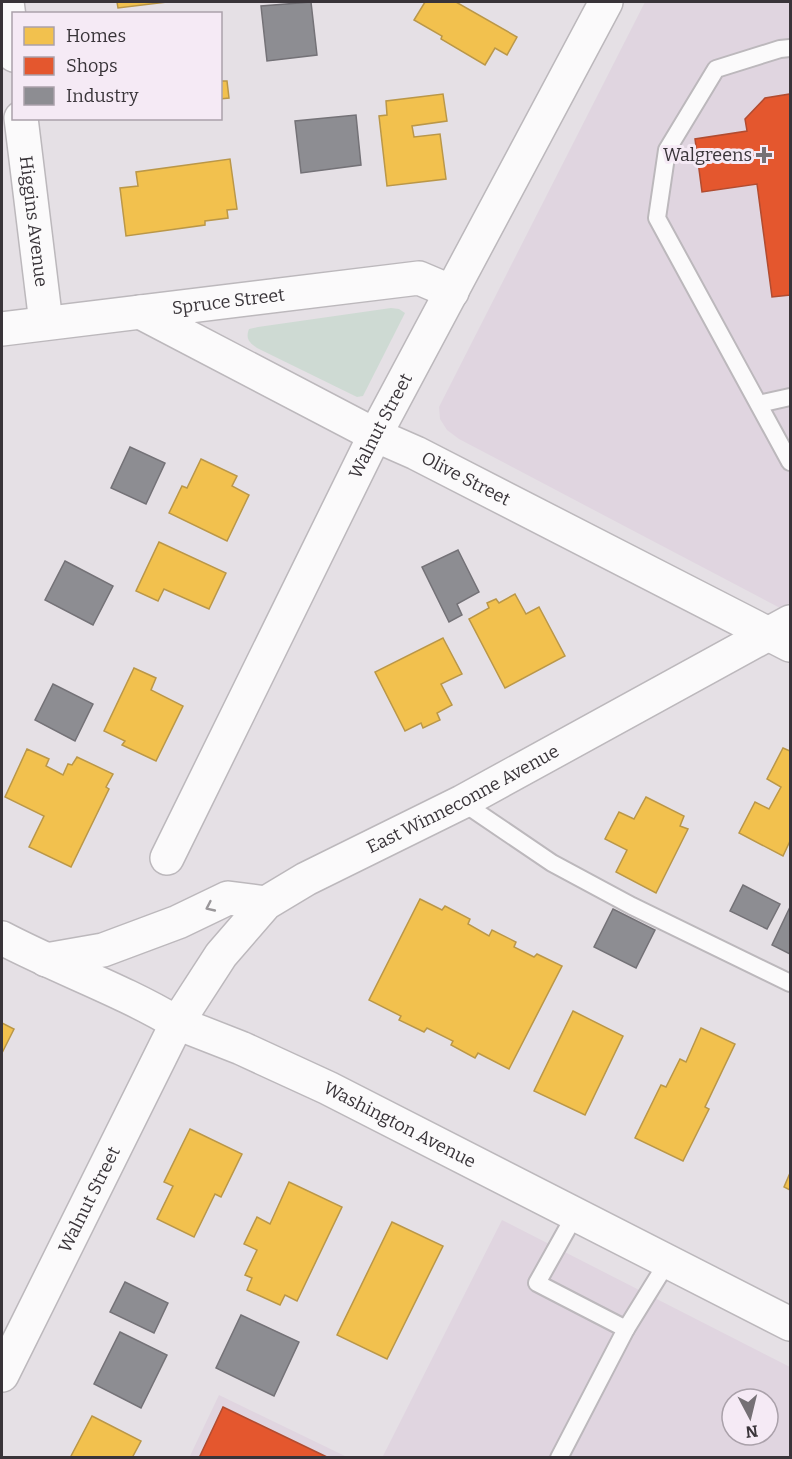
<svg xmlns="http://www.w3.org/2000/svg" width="792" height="1459" font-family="Bitter,serif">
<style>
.built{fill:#e0d5e0;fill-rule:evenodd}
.green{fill:#cedad3}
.homes{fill:#f2c14e;stroke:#ba9748;stroke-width:1.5}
.shops{fill:#e4572e;stroke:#b14c31;stroke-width:1.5}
.industry{fill:#8d8d92;stroke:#747277;stroke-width:1.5}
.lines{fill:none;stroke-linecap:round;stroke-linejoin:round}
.lane-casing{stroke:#bcb8bc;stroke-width:20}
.street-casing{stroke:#bcb8bc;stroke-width:36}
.secondary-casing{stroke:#bcb8bc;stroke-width:36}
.lane{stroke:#fbfafb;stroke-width:16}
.street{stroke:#fbfafb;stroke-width:33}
.secondary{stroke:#fbfafb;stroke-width:33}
.oneway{stroke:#9a979a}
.poi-dot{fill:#757075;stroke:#f5eaf5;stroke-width:2}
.labels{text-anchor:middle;stroke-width:6;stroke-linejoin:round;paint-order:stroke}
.poi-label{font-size:18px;fill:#393439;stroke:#f5eaf5;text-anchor:end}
.street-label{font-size:18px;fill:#393439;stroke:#f5eaf5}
</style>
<rect width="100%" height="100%" fill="#e5e0e5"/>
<!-- built -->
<g class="built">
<path d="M645,2H790V603L780,608L459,439L447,430L440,419L439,407Z"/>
<path d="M502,1220L790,1367V1457L382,1458ZM732,1399H768V1435H732Z"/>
<path d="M219,1395L347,1457L189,1458Z"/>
</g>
<!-- green -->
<path class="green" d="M391,308L399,309L405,313L363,396L357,397L257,348C250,343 245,339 249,329L258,327Z"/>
<!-- homes -->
<g class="homes">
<path d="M117,2H167L118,8Z"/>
<path d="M425,2H456L517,37L507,55L495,48L485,65L441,39L442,36L414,20Z"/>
<path d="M220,81H227L229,98L220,99Z"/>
<path d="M443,94L447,121L412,126L414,137L440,134L446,179L387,186L379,116L387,115L386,101Z"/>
<path d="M230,159L237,209L227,210L228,218L205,221V225L126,236L120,188L138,186L136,172Z"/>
<path d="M201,459L237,476L232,486L249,495L227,541L169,513L182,486L187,488Z"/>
<path d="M159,542L226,573L209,609L164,589L158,601L136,591Z"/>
<path d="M515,594L526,614L539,607L565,656L505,688L469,619L489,608L487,603L496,599L499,603Z"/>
<path d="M443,638L462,674L441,684L452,705L437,713L440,720L423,728L421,723L405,731L375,672Z"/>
<path d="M134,668L156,678L151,690L183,706L156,761L122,745L125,741L104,731Z"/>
<path d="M783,748L790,751V841L783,856L739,833L755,802L769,809L781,787L767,779Z"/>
<path d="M27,749L49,759L46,766L63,775L68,764L72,765L77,757L113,774L106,787L109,789L71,867L29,847L44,816L5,797Z"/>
<path d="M646,797L684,816L680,826L688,829L656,893L616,872L627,850L605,839L619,812L634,819Z"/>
<path d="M420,899L442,910L445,906L470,919L468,924L489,936L492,930L516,942L514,947L534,957L537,954L562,966L509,1069L478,1053L475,1058L451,1045L453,1041L427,1028L424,1032L399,1020L401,1016L369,1000Z"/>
<path d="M573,1011L623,1036L585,1115L534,1091Z"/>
<path d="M2,1023L14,1029L2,1053Z"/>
<path d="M701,1028L735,1044L705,1107L709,1109L683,1161L635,1138L661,1085L666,1087L680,1059L686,1062Z"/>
<path d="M190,1129L242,1154L221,1197L215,1194L194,1237L157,1219L173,1186L164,1182Z"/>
<path d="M790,1173V1190L784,1187Z"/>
<path d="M289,1182L342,1207L297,1301L285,1295L280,1305L247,1290L252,1278L245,1275L257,1250L244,1244L257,1217L270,1224Z"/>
<path d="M392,1222L443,1246L387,1359L337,1335Z"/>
<path d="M92,1416L141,1441L132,1458H70Z"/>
</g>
<!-- shops -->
<g class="shops">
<path d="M790,94V295L772,297L757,184L702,192L695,139L747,131L745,119L765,98Z"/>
<path d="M223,1407L329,1458H199Z"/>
</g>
<!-- industry -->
<g class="industry">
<path d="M311,2L317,55L267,61L261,6Z"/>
<path d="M356,115L361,165L301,173L295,121Z"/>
<path d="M130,447L165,463L146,504L111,488Z"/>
<path d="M458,550L479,592L457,604L462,615L449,622L422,567Z"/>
<path d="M65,561L113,586L93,625L45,600Z"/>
<path d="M53,684L93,704L75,741L35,720Z"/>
<path d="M743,885L780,904L767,929L730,911Z"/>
<path d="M790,907V954L772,945Z"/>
<path d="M613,909L655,930L636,968L594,947Z"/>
<path d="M125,1282L168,1303L154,1333L110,1312Z"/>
<path d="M241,1315L299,1342L274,1396L216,1368Z"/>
<path d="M120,1332L167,1355L141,1408L94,1384Z"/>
</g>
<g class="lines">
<!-- lane casing -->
<g class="lane-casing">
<g id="lane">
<path d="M790,48L780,49L716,69L667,150L657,218L790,462"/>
<path d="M759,404L790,397"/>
<path d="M462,802L552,863L632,906L790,983"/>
<path d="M575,1215L537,1283L626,1329L668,1261"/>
<path d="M559,1458L626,1329"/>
</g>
</g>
<!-- street casing -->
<g class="street-casing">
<g id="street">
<path d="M7,2L14,55"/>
<path id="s1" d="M21,118L46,323"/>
<path id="s2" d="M140,312L375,435L416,453L790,645"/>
<path id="s3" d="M2,329L419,278L452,292"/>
<path id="s4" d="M167,858L375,435L606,2"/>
<path id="s5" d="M2,1375L177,1023L241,1048L328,1088L790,1324"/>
</g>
</g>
<!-- secondary casing -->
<g class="secondary-casing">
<g id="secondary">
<path id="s6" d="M2,938C59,968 122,990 177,1023L221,955L266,903L306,879L462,802L790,622"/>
<path d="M46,960L103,950L178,922L228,898L266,903"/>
</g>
</g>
<!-- lane -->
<use href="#lane" class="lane"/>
<!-- street -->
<use href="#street" class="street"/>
<!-- secondary -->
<use href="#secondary" class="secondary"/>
</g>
<!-- one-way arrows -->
<defs><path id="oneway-chevron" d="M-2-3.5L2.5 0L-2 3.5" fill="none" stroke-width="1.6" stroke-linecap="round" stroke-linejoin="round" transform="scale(1.5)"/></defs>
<use class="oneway" href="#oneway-chevron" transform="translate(210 907) rotate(155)"/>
<!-- markers -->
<path class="poi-dot" d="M761 146h6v6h6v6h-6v6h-6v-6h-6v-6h6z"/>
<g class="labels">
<!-- poi labels -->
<g class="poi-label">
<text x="752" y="161">Walgreens</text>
</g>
<!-- street labels -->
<g class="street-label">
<text dy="6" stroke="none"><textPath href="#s1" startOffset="104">Higgins Avenue</textPath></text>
<text dy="6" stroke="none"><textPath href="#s3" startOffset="228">Spruce Street</textPath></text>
<text dy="6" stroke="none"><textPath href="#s4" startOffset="482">Walnut Street</textPath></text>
<text dy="6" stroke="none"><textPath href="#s2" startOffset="366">Olive Street</textPath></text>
<text dy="6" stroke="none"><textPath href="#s6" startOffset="567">East Winneconne Avenue</textPath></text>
<text dy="6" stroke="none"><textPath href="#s5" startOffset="638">Washington Avenue</textPath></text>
<text dy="6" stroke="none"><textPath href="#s5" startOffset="196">Walnut Street</textPath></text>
</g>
</g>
<!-- border -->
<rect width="792" height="1459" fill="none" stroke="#393439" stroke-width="6"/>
<!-- legend -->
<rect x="12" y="12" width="210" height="108" fill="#f5eaf5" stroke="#aaa1aa" stroke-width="1.5"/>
<rect x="24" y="27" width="30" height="18" fill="#f2c14e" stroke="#aaa1aa" stroke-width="1.5"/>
<text x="66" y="42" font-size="18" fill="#393439">Homes</text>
<rect x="24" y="57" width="30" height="18" fill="#e4572e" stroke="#aaa1aa" stroke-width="1.5"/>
<text x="66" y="72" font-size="18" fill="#393439">Shops</text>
<rect x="24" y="87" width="30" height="18" fill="#8d8d92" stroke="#aaa1aa" stroke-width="1.5"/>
<text x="66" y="102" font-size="18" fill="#393439">Industry</text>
<!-- north arrow -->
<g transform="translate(750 1417) rotate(173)"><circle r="28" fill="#f5eaf5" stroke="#aaa1aa" stroke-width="1.5"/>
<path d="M0-4.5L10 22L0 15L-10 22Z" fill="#757075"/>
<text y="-9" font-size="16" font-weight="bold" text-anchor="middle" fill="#393439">N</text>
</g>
</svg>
